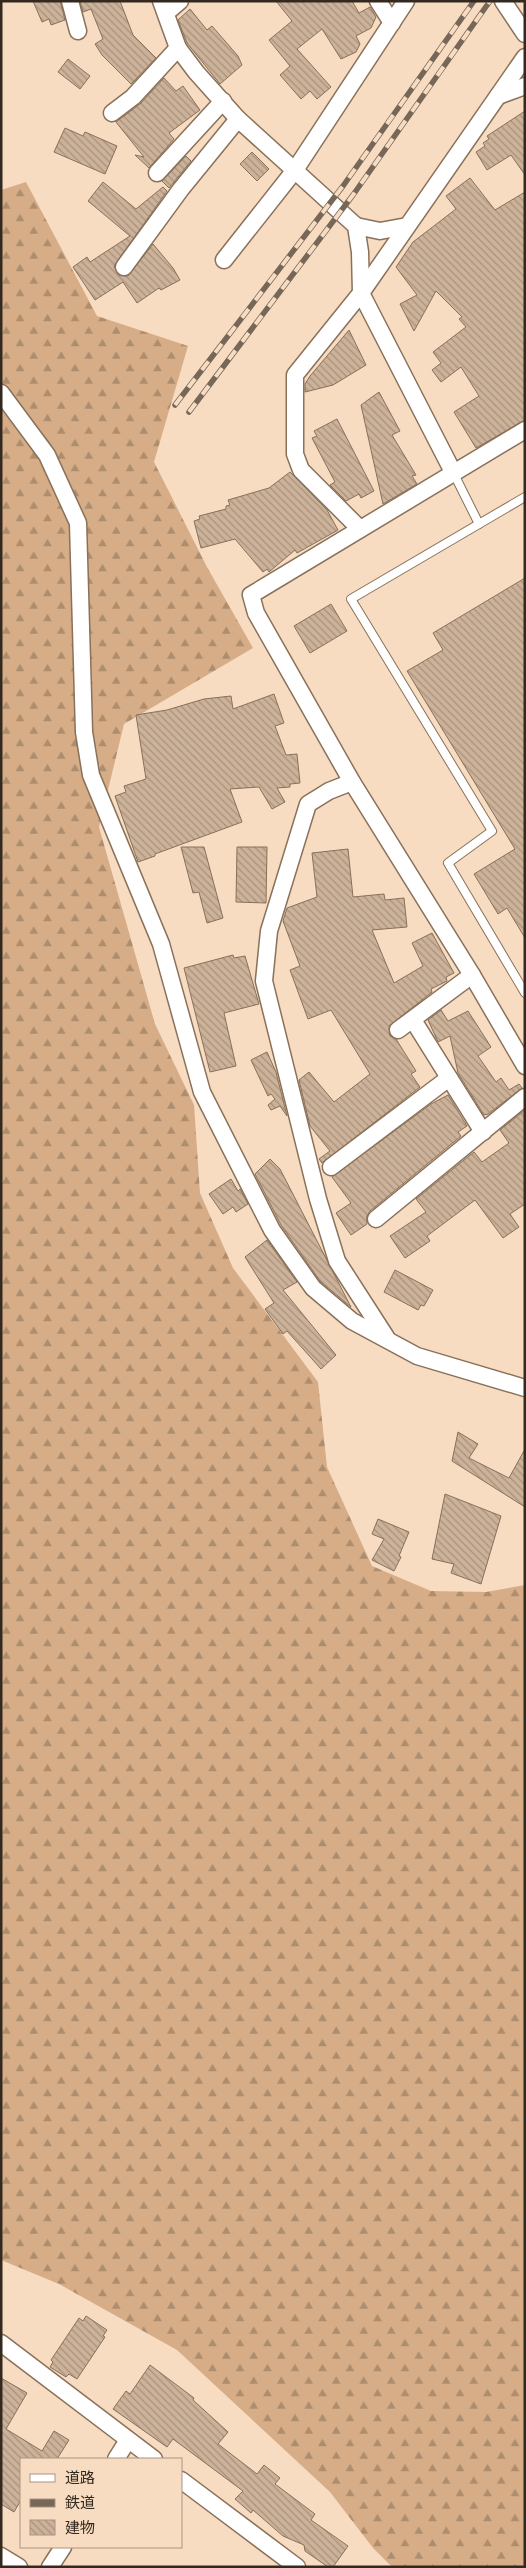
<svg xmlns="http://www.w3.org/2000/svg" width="526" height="2568" font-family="Rubik,'Noto Sans JP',sans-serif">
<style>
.forest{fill:url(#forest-firs)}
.building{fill:url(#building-back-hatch);stroke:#887059}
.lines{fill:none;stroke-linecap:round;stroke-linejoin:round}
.lane-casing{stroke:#89715a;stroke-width:10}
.street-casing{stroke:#89715a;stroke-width:19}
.lane{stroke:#fff;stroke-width:8}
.street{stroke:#fff;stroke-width:16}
.rail-casing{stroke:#776758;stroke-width:5.5}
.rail{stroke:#f7dcc2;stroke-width:4;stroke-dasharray:11;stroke-linecap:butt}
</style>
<defs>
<pattern id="forest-firs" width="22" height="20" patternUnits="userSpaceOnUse" patternTransform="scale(1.25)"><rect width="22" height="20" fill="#d6ad87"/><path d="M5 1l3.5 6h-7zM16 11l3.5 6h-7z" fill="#ae8d6e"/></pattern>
<pattern id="building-back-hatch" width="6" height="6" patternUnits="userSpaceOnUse" patternTransform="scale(1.25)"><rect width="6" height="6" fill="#cdb29a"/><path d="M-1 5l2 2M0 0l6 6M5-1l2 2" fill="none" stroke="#a7917d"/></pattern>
</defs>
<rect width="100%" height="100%" fill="#f7dcc2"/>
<!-- forest -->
<path class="forest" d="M26,182L97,316L188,346L154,462L207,567L253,648L124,724L99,827L155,1024L194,1105L200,1193L233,1268L318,1382L327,1467L372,1566L431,1591L486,1592L525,1585V2567H392L373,2548L330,2492L177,2350L59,2284L1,2260V190Z"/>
<!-- building -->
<g class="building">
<path d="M33,1H60L65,20L51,25L49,19L42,22Z"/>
<path d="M80,1H120L133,35L156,58L131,84L102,55L95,44L103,39L91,9L83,12Z"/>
<path d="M276,1H352L359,13L370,7L376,17L371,28L356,36L360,44L356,52L341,59L322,29L297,49L331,87L317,99L310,91L301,99L280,75L290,66L269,40L292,21Z"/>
<path d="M190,9L207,30L212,26L238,56L242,65L220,84L187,43L178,20Z"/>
<path d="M68,59L90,76L80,89L58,72Z"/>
<path d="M164,78L176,91L183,86L200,110L169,133L174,139L149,168L135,155L144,157L116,122L140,104Z"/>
<path d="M525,111V175L511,155L487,170L476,152L485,146L483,143L489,139L487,136Z"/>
<path d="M65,128L83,136L85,132L117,146L105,174L54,152Z"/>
<path d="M252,152L269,169L257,181L240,164Z"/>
<path d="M186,156L191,161L169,188L162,181Z"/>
<path d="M470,178L495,210L525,192V420L476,448L454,412L479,396L461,367L441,382L432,370L441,363L433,352L466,327L459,319L462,317L436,291L414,331L400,304L417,295L396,267L413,242L456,209L446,196Z"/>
<path d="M103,182L136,209L163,187L167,191L114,266L119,275L128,276L153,244L173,268L180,280L161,290L159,288L137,303L123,282L95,300L73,267L87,257L90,262L130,236L88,201Z"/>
<path d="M349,330L366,365L333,385L305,392V384L310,376Z"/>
<path d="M379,392L400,431L392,435L416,475L412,476L417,484L383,504L361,405Z"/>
<path d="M337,419L374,491L361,498L359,494L346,501L330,485L335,482L312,438L317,436L314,431Z"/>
<path d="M290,472L327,510L338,530L297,553L295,550L269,572L267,569L263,572L235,539L201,548L194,521L200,519L199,516L226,509V506L230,505L228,500L269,488Z"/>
<path d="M525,578V938L507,908L498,914L474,874L515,849L407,671L443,650L433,633Z"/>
<path d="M331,604L347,631L310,653L294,626Z"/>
<path d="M274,694L284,723L275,726L286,755L297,754L300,783L290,784V787L277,788L285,802L272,809L259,787L230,789L242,822L155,854V856L138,862L115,796L126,792L124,786L146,779L136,715L167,710L204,699L231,696L233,709Z"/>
<path d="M181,847H204L223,918L207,923L199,892L193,893Z"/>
<path d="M237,847H267L266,903L236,902Z"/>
<path d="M348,849L353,897L384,894L385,900L404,898L407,927L372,930L394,983L423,966L412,943L432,933L454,973L446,977L447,981L431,989L432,992L389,1026L390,1036L396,1039L416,1071L411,1074L420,1087L322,1163L319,1159L330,1151L310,1126L299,1080L309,1072L334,1102L370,1074L331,1010L308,1019L290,970L300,966L283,921L287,908L317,897L312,853Z"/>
<path d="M233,955L234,958L245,956L259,1004L224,1013L236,1066L210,1072L184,968Z"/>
<path d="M441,1010L448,1021L468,1011L491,1047L478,1056L496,1082L501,1078L509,1090L519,1084L522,1088L488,1114L484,1115L458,1073L450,1036L438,1042L428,1020Z"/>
<path d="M267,1052L276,1072L287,1116L280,1106L271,1110L268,1105L275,1099L271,1094L268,1096L251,1060Z"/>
<path d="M448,1095L467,1126L458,1132L461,1136L370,1211L367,1216V1224L351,1235L336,1213L351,1203L332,1177L431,1104Z"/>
<path d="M525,1110V1204L510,1214L519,1227L503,1238L475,1200L427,1236L430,1241L405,1258L390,1236L426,1212L416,1199L474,1152L482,1162L509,1143L500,1130Z"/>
<path d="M270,1159L280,1169L351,1307L320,1281L281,1225L255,1174Z"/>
<path d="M231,1179L238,1191L240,1189L248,1204L236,1212L233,1207L223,1214L209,1194Z"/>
<path d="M267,1240L297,1282L283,1290L336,1355L321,1369L287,1331L283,1334L265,1309L274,1303L245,1257Z"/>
<path d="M395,1270L433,1290L424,1306L421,1305L418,1310L384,1292Z"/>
<path d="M458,1432L478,1444L469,1458L509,1478L525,1449V1507L452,1461Z"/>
<path d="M445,1494L501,1516L481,1584L451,1573L454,1564L432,1559Z"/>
<path d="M378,1519L409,1532L399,1556L401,1557L394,1571L372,1560L384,1539L372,1534Z"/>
<path d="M86,2316L107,2330L103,2336L105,2337L77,2379L69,2374L66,2377L50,2367L53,2362L51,2360L79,2318L83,2321Z"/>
<path d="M150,2365L194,2398L193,2400L228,2432L218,2444L257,2474L264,2465L280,2478L275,2484L315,2514L311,2520L348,2546L333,2567H328L305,2551L304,2545L283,2536L253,2510L251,2513L235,2499L243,2491L173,2439L167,2447L113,2409L126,2391L130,2394Z"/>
<path d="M1,2378L27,2393L6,2429L42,2451L54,2431L69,2440L57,2459H21V2500L14,2512L1,2504Z"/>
</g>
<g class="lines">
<!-- lane casing -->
<g class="lane-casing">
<g id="lane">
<path d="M453,472L479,524"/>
<path d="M525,497L351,599L492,831L448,863L525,993"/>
</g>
</g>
<!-- street casing -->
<g class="street-casing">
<g id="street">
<path d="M70,1L78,31"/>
<path d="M161,1L178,48L196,72L238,119L356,226L360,252L361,293L453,472"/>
<path d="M378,1L392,23"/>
<path d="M503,1L525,34"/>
<path d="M166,13L180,1"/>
<path d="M498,96L525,86"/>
<path d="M112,113L133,97L178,48"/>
<path d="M157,173L223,101"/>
<path d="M356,226L380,231L407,226"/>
<path d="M224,260L295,170L406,1"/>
<path d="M124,267L181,189L238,119"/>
<path d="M1,393L47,455L78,523L84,732L91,775L161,944L202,1092L272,1230L313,1288L352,1321L417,1356L525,1388"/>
<path d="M525,430L251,595L256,613L352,782L472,975L525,1066"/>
<path d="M360,529L301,470L295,454V375L361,293L525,57"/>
<path d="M352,782L329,791L308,804L269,931L264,981L318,1199L337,1261L386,1337"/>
<path d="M413,1020L483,1132"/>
<path d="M398,1030L472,975"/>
<path d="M331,1167L449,1078"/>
<path d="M376,1219L525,1097"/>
<path d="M1,2343L154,2459"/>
<path d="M116,2459L128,2440"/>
<path d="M181,2480L297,2567"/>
<path d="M1,2556L19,2567"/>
<path d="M50,2567L63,2547"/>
</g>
</g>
<!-- lane -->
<use href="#lane" class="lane"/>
<!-- street -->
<use href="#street" class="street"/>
<!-- rail casing -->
<g class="rail-casing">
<g id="rail">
<path d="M175,405L343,186L474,1"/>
<path d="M189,412L353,195L490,1"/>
</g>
</g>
<!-- rail -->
<use href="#rail" class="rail"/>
</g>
<!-- border -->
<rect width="526" height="2568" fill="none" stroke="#33291f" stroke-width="5"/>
<!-- legend -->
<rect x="20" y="2458" width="162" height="90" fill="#f7dcc2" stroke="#a99481"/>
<rect x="30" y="2474" width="25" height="8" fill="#ffffff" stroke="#a99481"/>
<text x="65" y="2483" font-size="15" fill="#33291f">道路</text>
<rect x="30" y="2499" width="25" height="8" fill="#776758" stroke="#a99481"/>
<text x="65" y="2508" font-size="15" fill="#33291f">鉄道</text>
<rect x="30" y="2520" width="25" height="15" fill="url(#building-back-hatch)" stroke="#a99481"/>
<text x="65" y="2533" font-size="15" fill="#33291f">建物</text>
</svg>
